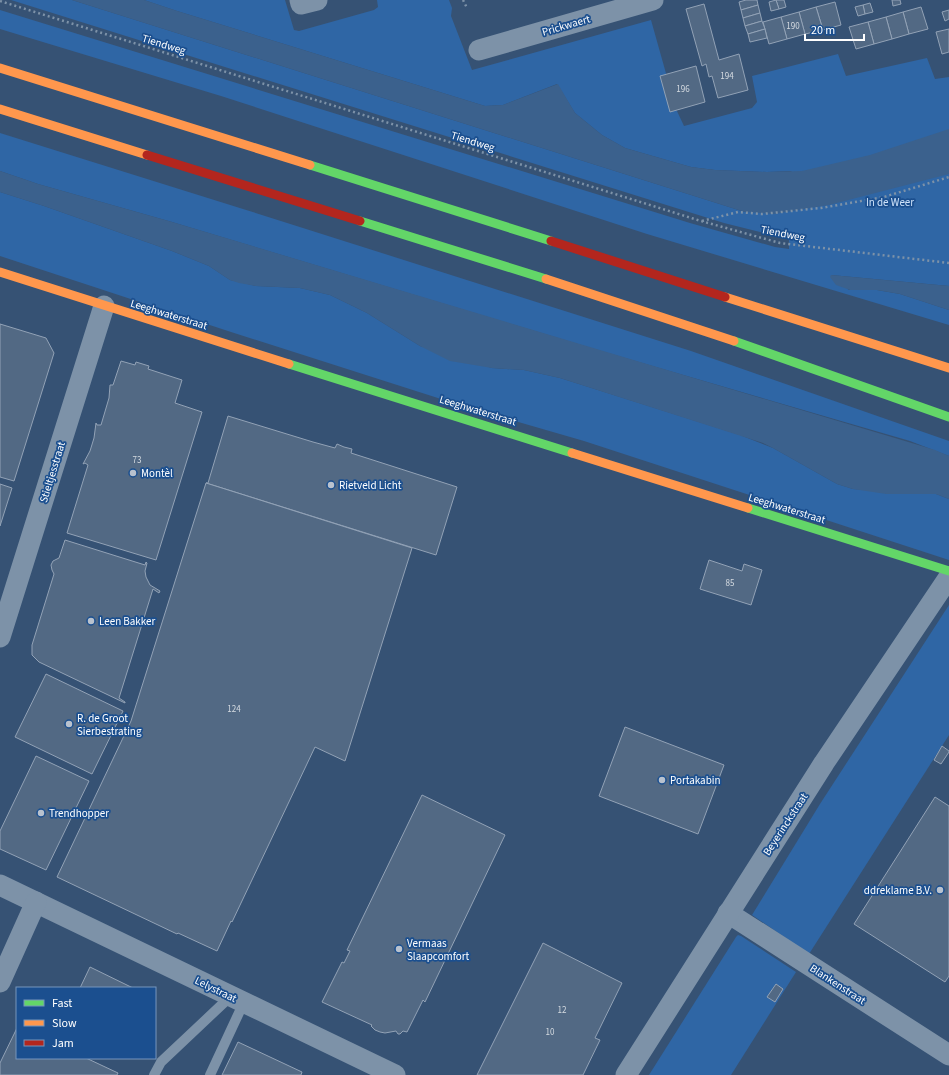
<svg xmlns="http://www.w3.org/2000/svg" width="949" height="1075" font-family="'Source Sans 3',sans-serif">
<style>
.green{fill:#2f66a5}
.water{fill:#3b618d}
.building{fill:#526984;stroke:#92a2b6}
.lines{fill:none;stroke-linecap:round;stroke-linejoin:round}
.path{stroke:#7d92a8;stroke-width:2.5;stroke-dasharray:2 3;stroke-linecap:butt}
.lane{stroke:#7d92a8;stroke-width:10}
.street{stroke:#7d92a8;stroke-width:21}
.fast{stroke:#63d668;stroke-width:9}
.slow{stroke:#ff974d;stroke-width:9}
.jam{stroke:#b3261e;stroke-width:9}
.poi-dot{fill:#b9c2ce;stroke:#1b4f8f;stroke-width:1.5}
.labels{text-anchor:middle;stroke-width:3.5;stroke-linejoin:round;paint-order:stroke}
.number-label{font-size:9px;fill:#d4dae0}
.street-label{font-size:11px;fill:#fff;stroke:#1b4f8f}
.park-label{font-size:11px;fill:#cfe3fa;stroke:#1b4f8f}
.poi-label{font-size:11px;fill:#fff;stroke:#1b4f8f;text-anchor:start}
</style>
<rect width="100%" height="100%" fill="#365274"/>
<!-- green -->
<g class="green">
<path d="M11,0H72L745,212L792,171L767,172L715,170L691,167L625,148L602,135L575,113L557,84L503,105L485,106L177,11L144,0H285L294,30L299,31L374,10L378,7L377,0H449L452,8L451,16L472,70L651,20L676,109L684,126L752,108L757,102L752,76L838,54L846,76L927,58L935,79L949,77V286L831,275L849,290H877L900,294L949,310V325L647,234L221,96L0,29V10L690,223L775,247L789,249V238L772,235L724,223Z"/>
<path d="M0,133L243,209L691,351L949,441V456L910,441L601,351L172,222L38,184L0,171Z"/>
<path d="M0,192L44,206L172,251L209,266L230,280L256,286L300,288L330,295L367,313L420,346L492,368L524,370L560,378L740,435L773,448L837,484L853,489L936,494L949,499V560L584,441L466,407L231,332L0,256Z"/>
<path d="M949,605V735L809,954L752,915L820,804Z"/>
<path d="M738,935L741,936L796,972L731,1075H649L736,937Z"/>
</g>
<!-- water -->
<g class="water">
<path d="M72,0H144L177,11L485,106L503,105L558,84L575,113L602,135L625,148L691,167L715,170L767,172L802,171L870,155L949,129V174L829,205L774,214L745,212Z"/>
<path d="M0,171L38,184L172,222L935,450L949,456V499L936,494H886L853,489L837,484L773,448L763,443L560,378L524,370L492,368L450,361L420,346L367,313L330,295L300,288L256,286L239,283L230,280L209,266L172,251L44,206L0,192Z"/>
<path d="M831,275L949,286V310L900,294L877,290H850L836,285L830,277Z"/>
</g>
<!-- building -->
<g class="building">
<path d="M746,0H757L758,5L741,10L739,2Z"/>
<path d="M776,0H784L786,7L779,9Z"/>
<path d="M776,0L779,9L771,11L769,2Z"/>
<path d="M892,0H900L901,4L893,6Z"/>
<path d="M835,2L841,25L823,30L816,7Z"/>
<path d="M870,3L873,12L865,14L863,5Z"/>
<path d="M704,4L719,60L739,54L748,90L718,98L712,76L709,77L706,64L702,66L686,9Z"/>
<path d="M758,5L760,13L743,18L741,10Z"/>
<path d="M863,5L865,14L858,16L855,7Z"/>
<path d="M816,7L823,30L805,34L799,12Z"/>
<path d="M921,7L928,29L909,34L903,12Z"/>
<path d="M949,10V19L945,21L942,12Z"/>
<path d="M799,12L805,34L787,39L781,17Z"/>
<path d="M903,12L909,34L892,39L886,17Z"/>
<path d="M760,13L762,21L745,26L743,18Z"/>
<path d="M781,17L787,39L769,44L763,22Z"/>
<path d="M886,17L892,39L874,44L868,22Z"/>
<path d="M762,21L765,29L748,34L745,26Z"/>
<path d="M868,22L874,44L856,49L849,27Z"/>
<path d="M765,29L767,38L750,42L748,34Z"/>
<path d="M949,29V52L942,54L936,32Z"/>
<path d="M696,66L705,102L670,112L660,76Z"/>
<path d="M0,324L46,338L54,353L14,481L0,477Z"/>
<path d="M121,361L135,365L136,362L149,366L148,369L182,380L175,403L202,412L156,560L67,533L88,465L85,463L83,464L90,451L94,438L96,423L97,425H101L109,398L110,385H113Z"/>
<path d="M228,416L313,442L335,448L337,444L344,447L352,449L351,453L457,487L436,555L206,483H208Z"/>
<path d="M206,483L412,548L345,761L315,747L232,922L231,921L217,951L178,933L177,934L57,877L131,721Z"/>
<path d="M0,484L12,488L0,526Z"/>
<path d="M65,540L145,565L146,562L147,563L145,571L146,577L150,585L160,591L159,593L153,589L119,698L125,702V703L39,662L32,655V645L54,574L52,570L51,565L53,561L59,558Z"/>
<path d="M709,560L742,571L744,564L762,570L751,605L700,589Z"/>
<path d="M46,674L123,711L92,774L15,737Z"/>
<path d="M625,727L724,765L698,834L599,796Z"/>
<path d="M942,746L949,751V752L941,764L934,760Z"/>
<path d="M36,756L89,781L46,870L0,849V831Z"/>
<path d="M422,795L505,835L425,1002L423,1000L407,1032L403,1031L400,1034H398L396,1031L385,1033L380,1032L375,1030L371,1026L372,1025L322,1002L342,962L344,963L350,951L347,950Z"/>
<path d="M935,797L949,806V976L945,982L854,924Z"/>
<path d="M543,943L622,983L595,1038L600,1040L583,1075H477Z"/>
<path d="M90,967L133,988H80Z"/>
<path d="M776,984L783,989L775,1002L767,997Z"/>
<path d="M17,1028V1058H86L118,1073L117,1075H0V1063Z"/>
<path d="M238,1042L302,1072L301,1075H222Z"/>
</g>
<g class="lines">
<!-- path -->
<g class="path">
<path d="M463,0L467,8"/>
<path d="M0,1L701,221L780,243L949,263"/>
<path d="M702,221L738,212L762,214L821,208L884,197L949,177"/>
</g>
<!-- lane -->
<g class="lane">
<path d="M154,1075L161,1062L231,996"/>
<path d="M210,1075L244,1002"/>
</g>
<!-- street -->
<g class="street">
<path d="M300,0L301,4L317,0"/>
<path d="M479,50L653,0"/>
<path d="M0,637L104,306"/>
<path d="M0,885L395,1075"/>
<path d="M728,913L949,1055"/>
<path d="M0,982L36,902"/>
<path d="M626,1075L824,763L949,577"/>
</g>
<!-- fast -->
<g class="fast">
<path d="M310,165L551,241"/>
<path d="M360,221L546,279"/>
<path d="M734,341L949,417"/>
<path d="M289,364L572,453"/>
<path d="M748,508L949,571"/>
</g>
<!-- slow -->
<g class="slow">
<path d="M0,68L310,165"/>
<path d="M0,109L147,155"/>
<path d="M0,272L289,364"/>
<path d="M546,279L734,341"/>
<path d="M725,297L949,368"/>
<path d="M572,453L748,508"/>
</g>
<!-- jam -->
<g class="jam">
<path d="M147,155L360,221"/>
<path d="M551,241L725,297"/>
</g>
</g>
<!-- markers -->
<g class="poi-dot">
<circle cx="133" cy="473" r="4"/>
<circle cx="331" cy="485" r="4"/>
<circle cx="91" cy="621" r="4"/>
<circle cx="69" cy="724" r="4"/>
<circle cx="662" cy="780" r="4"/>
<circle cx="41" cy="813" r="4"/>
<circle cx="940" cy="890" r="4"/>
<circle cx="399" cy="949" r="4"/>
</g>
<g class="labels">
<!-- number labels -->
<g class="number-label">
<text x="793" y="29">190</text>
<text x="727" y="79">194</text>
<text x="683" y="92">196</text>
<text x="137" y="463">73</text>
<text x="730" y="586">85</text>
<text x="234" y="712">124</text>
<text x="562" y="1013">12</text>
<text x="550" y="1035">10</text>
</g>
<!-- street labels -->
<g class="street-label">
<text transform="translate(566 25) rotate(-16)" y="4">Prickwaert</text>
<text transform="translate(164 44) rotate(17)" y="4">Tiendweg</text>
<text transform="translate(473 141) rotate(17)" y="4">Tiendweg</text>
<text transform="translate(783 233) rotate(11)" y="4">Tiendweg</text>
<text transform="translate(169 314) rotate(17)" y="4">Leeghwaterstraat</text>
<text transform="translate(478 410) rotate(17)" y="4">Leeghwaterstraat</text>
<text transform="translate(52 472) rotate(-73)" y="4">Stieltjesstraat</text>
<text transform="translate(787 508) rotate(17)" y="4">Leeghwaterstraat</text>
<text transform="translate(785 824) rotate(-57)" y="4">Beyerinckstraat</text>
<text transform="translate(838 984) rotate(33)" y="4">Blankenstraat</text>
<text transform="translate(216 989) rotate(26)" y="4">Lelystraat</text>
</g>
<!-- park labels -->
<g class="park-label">
<text x="890" y="206">In de Weer</text>
</g>
<!-- poi labels -->
<g class="poi-label">
<text x="141" y="477">Montèl</text>
<text x="339" y="489">Rietveld Licht</text>
<text x="99" y="625">Leen Bakker</text>
<text x="77" y="722">R. de Groot<tspan x="77" dy="13">Sierbestrating</tspan></text>
<text x="670" y="784">Portakabin</text>
<text x="49" y="817">Trendhopper</text>
<text x="932" y="894" text-anchor="end">ddreklame B.V.</text>
<text x="407" y="947">Vermaas<tspan x="407" dy="13">Slaapcomfort</tspan></text>
</g>
</g>
<!-- legend -->
<rect x="16" y="987" width="140" height="72" fill="#1b4f8f" stroke="#7695bc"/>
<rect x="24" y="1000" width="20" height="6" fill="#63d668" stroke="#7695bc"/>
<text x="52" y="1007" font-size="12" fill="#ffffff">Fast</text>
<rect x="24" y="1020" width="20" height="6" fill="#ff974d" stroke="#7695bc"/>
<text x="52" y="1027" font-size="12" fill="#ffffff">Slow</text>
<rect x="24" y="1040" width="20" height="6" fill="#b3261e" stroke="#7695bc"/>
<text x="52" y="1047" font-size="12" fill="#ffffff">Jam</text>
<!-- scale -->
<path d="M805 34v6h59v-6" fill="none" stroke="#ffffff" stroke-width="2"/>
<text x="811" y="34" font-size="12" fill="#ffffff" stroke="#1b4f8f" stroke-width="3" paint-order="stroke">20 m</text>
</svg>
